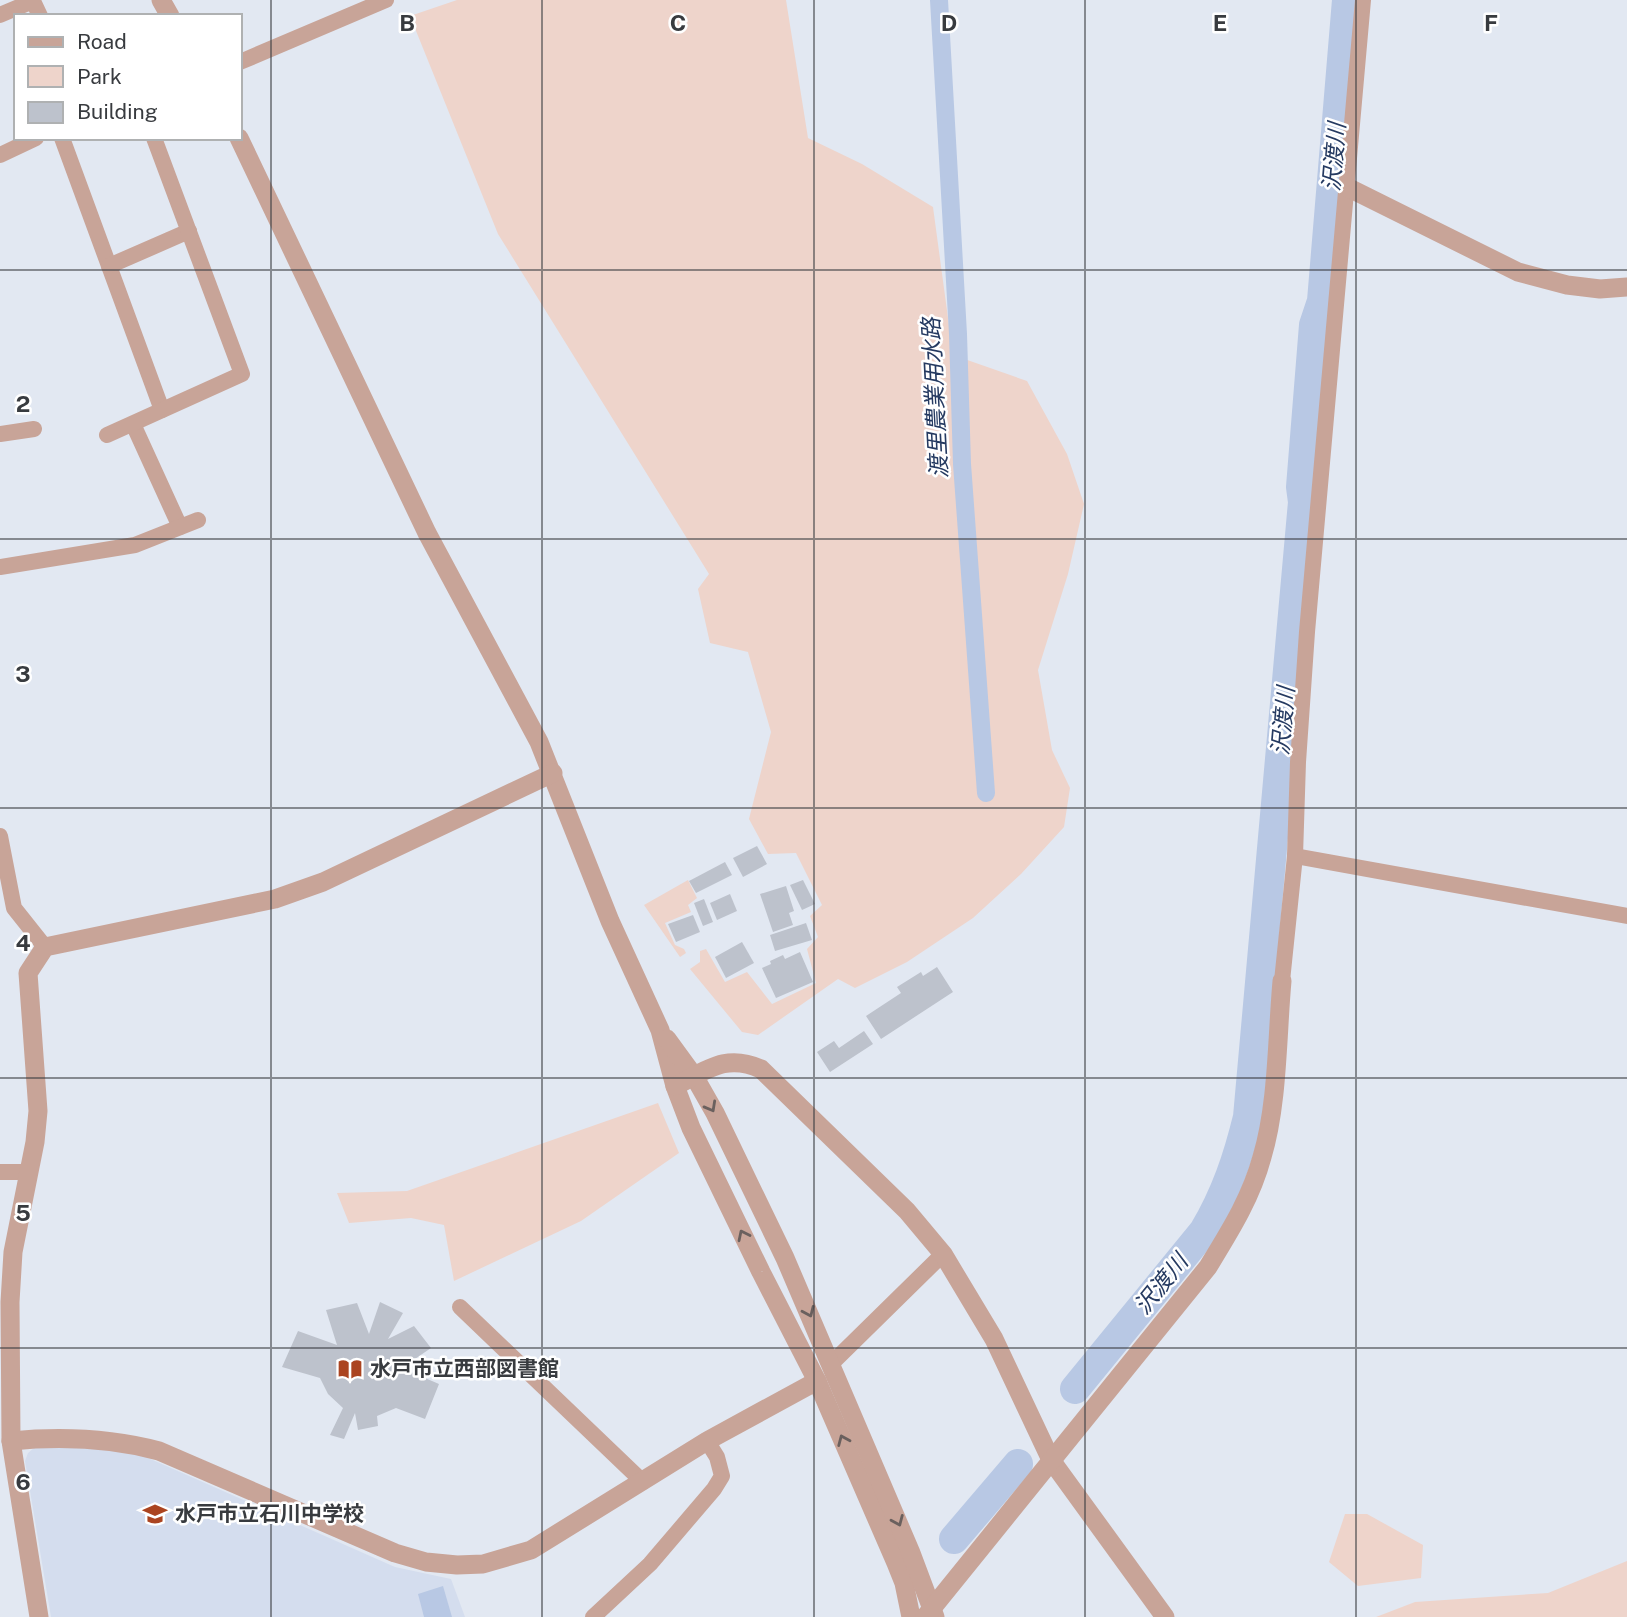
<svg xmlns="http://www.w3.org/2000/svg" width="1627" height="1617" font-family="'Public Sans','Noto Sans JP',sans-serif">
<style>
.built{fill:#d4ddee}
.green{fill:#eed4cb}
.water{fill:#b8c8e4}
.lines{fill:none;stroke-linecap:round;stroke-linejoin:round}
.canal{stroke:#b8c8e4;stroke-width:18}
.river{stroke:#b8c8e4;stroke-width:30}
.building{fill:#bdc2cc}
.minor{stroke:#c8a498;stroke-width:16}
.tertiary{stroke:#c8a498;stroke-width:19}
.oneway{stroke:#6a605e}
.grid{fill:none;stroke:#383b3f;stroke-width:2;stroke-opacity:0.55}
.labels{text-anchor:middle;stroke-width:5;stroke-linejoin:round;paint-order:stroke}
.poi-label{font-size:21px;font-weight:bold;fill:#383b3f;stroke:#fff;text-anchor:start}
.water-label{font-size:23px;font-style:italic;fill:#253a61;stroke:#fff}
.grid-label{font-size:23px;text-anchor:middle;font-weight:bold;fill:#383b3f;stroke:#fff;stroke-width:5;stroke-linejoin:round;paint-order:stroke}
</style>
<rect width="100%" height="100%" fill="#e2e8f2"/>
<!-- built -->
<path class="built" d="M111,1447L146,1457L395,1567L451,1579L465,1617H51L25,1461L28,1453L34,1448Z"/>
<!-- green -->
<g class="green">
<path d="M457,0H786L808,138L862,164L933,207L953,355L1027,381L1067,454L1084,504L1068,574L1038,670L1052,750L1070,788L1064,827L1021,874L973,918L907,962L855,988L838,979L758,1035L742,1032L690,969L700,962V951L706,949L725,982L747,972L772,1004L816,983L807,949L818,937L810,916L822,905L796,853L768,854L749,819L771,732L748,652L710,643L698,589L709,574L498,234L410,16Z"/>
<path d="M688,880L697,898L688,905L691,912L665,923L675,945L684,949L686,953L680,957L644,905Z"/>
<path d="M658,1103L679,1153L581,1221L454,1281L444,1225L411,1218L349,1223L337,1193L407,1191Z"/>
<path d="M1345,1514H1367L1423,1545L1421,1578L1358,1586L1329,1562Z"/>
<path d="M1627,1561V1617H1376L1415,1602L1548,1593Z"/>
</g>
<!-- water -->
<path class="water" d="M443,1586L452,1617H424L418,1594Z"/>
<g class="lines">
<!-- canal -->
<path class="canal" d="M939,0L958,334L962,464L986,793"/>
<!-- river -->
<g class="river">
<path d="M1075,1389L1204,1231C1226,1194 1238,1158 1248,1117L1303,502L1301,487L1314,325L1322,301L1347,0"/>
<path d="M954,1539L1018,1464"/>
</g>
</g>
<!-- building -->
<g class="building">
<path d="M757,846L767,864L743,877L733,858Z"/>
<path d="M725,862L732,875L696,893L689,881Z"/>
<path d="M803,880L815,904L802,910L790,885Z"/>
<path d="M786,886L794,911L789,913L793,925L773,932L760,894Z"/>
<path d="M730,894L737,911L717,920L710,903Z"/>
<path d="M704,899L713,922L703,926L694,903Z"/>
<path d="M693,915L700,932L676,942L668,924Z"/>
<path d="M806,923L812,940L775,951L770,935Z"/>
<path d="M742,942L754,963L726,978L715,957Z"/>
<path d="M800,952L813,982L776,998L762,968L771,964L770,961L783,955L785,959Z"/>
<path d="M937,967L953,992L881,1039L866,1016L901,993L897,987L921,972L923,976Z"/>
<path d="M864,1031L873,1044L830,1072L817,1052L834,1041L839,1048Z"/>
<path d="M380,1302L403,1313L388,1339L414,1326L431,1348L409,1363L411,1372L439,1384L425,1419L396,1408L377,1416L378,1426L358,1430L355,1413L344,1439L330,1435L343,1408L328,1394L320,1378L282,1367L298,1331L337,1345L326,1310L357,1303L369,1334Z"/>
</g>
<g class="lines">
<!-- minor -->
<g class="minor">
<path d="M0,15L33,1L40,16"/>
<path d="M240,62L386,0"/>
<path d="M62,138L162,410"/>
<path d="M0,155L36,138"/>
<path d="M109,266L189,231"/>
<path d="M133,424L180,527"/>
<path d="M0,434L34,429"/>
<path d="M107,435L242,374L154,138"/>
<path d="M0,567L135,545L198,520"/>
<path d="M0,836L14,908L45,947"/>
<path d="M1295,856L1627,916"/>
<path d="M1282,981L1295,856L1298,762L1307,632L1363,0"/>
<path d="M0,1172H29"/>
<path d="M460,1307L643,1482"/>
<path d="M831,1364L943,1254"/>
<path d="M593,1617L650,1564L714,1489L722,1476L717,1457L707,1441"/>
</g>
<!-- tertiary -->
<g class="tertiary">
<path d="M161,0L170,16"/>
<path d="M239,138L427,533L539,742L610,921L660,1030L675,1086L691,1128L761,1272L817,1381L896,1563L904,1583L911,1617"/>
<path d="M1347,187L1518,272L1567,285L1600,289L1627,287"/>
<path d="M667,1039L694,1076L715,1113L785,1258L911,1553L935,1617"/>
<path d="M675,1086C707,1070 726,1053 761,1069L907,1211L943,1254L994,1339L1051,1460L1165,1617"/>
<path d="M11,1441C62,1436 110,1438 159,1451L395,1553L426,1562L457,1565L483,1564L531,1550L707,1441L817,1381"/>
<path d="M39,1617L11,1441L10,1302L13,1252L35,1142L38,1111L28,973L45,947L275,899L323,882L553,773"/>
<path d="M925,1617L1208,1267C1230,1231 1251,1198 1262,1157C1278,1104 1277,1036 1282,981"/>
</g>
</g>
<!-- one-way arrows -->
<defs><path id="oneway-chevron" d="M-2-3.5L2.5 0L-2 3.5" fill="none" stroke-width="1.6" stroke-linecap="round" stroke-linejoin="round" transform="scale(1.75)"/></defs>
<g class="oneway">
<use href="#oneway-chevron" transform="translate(711 1107) rotate(61)"/>
<use href="#oneway-chevron" transform="translate(743 1235) rotate(-116)"/>
<use href="#oneway-chevron" transform="translate(809 1312) rotate(66)"/>
<use href="#oneway-chevron" transform="translate(843 1440) rotate(-113)"/>
<use href="#oneway-chevron" transform="translate(898 1521) rotate(67)"/>
</g>
<!-- grid -->
<path class="grid" d="M271,0V1617M542,0V1617M814,0V1617M1085,0V1617M1356,0V1617M0,270H1627M0,539H1627M0,808H1627M0,1078H1627M0,1348H1627"/>
<!-- icons -->
<defs>
<g id="library-bare" transform="scale(1.89)"><path d="M-6-4Q-3-5.5-.7-3.5V5Q-3 3-6 4ZM6-4Q3-5.5 .7-3.5V5Q3 3 6 4Z" fill="#ab4420" stroke="#fff" stroke-width="2.5" paint-order="stroke"/></g>
<g id="school-bare" transform="scale(1.89)"><path d="M0-5L7-2L0 1L-7-2ZM-4 1L0 2.5L4 1V4Q0 6-4 4Z" fill="#ab4420" stroke="#fff" stroke-width="2.5" paint-order="stroke"/></g>
</defs>
<g fill-rule="evenodd">
<use href="#library-bare" x="350" y="1369"/>
<use href="#school-bare" x="155" y="1514"/>
</g>
<g class="labels">
<!-- poi labels -->
<g class="poi-label">
<text x="370" y="1376">水戸市立西部図書館</text>
<text x="175" y="1521">水戸市立石川中学校</text>
</g>
<!-- water labels -->
<g class="water-label">
<text transform="translate(1334 157) rotate(-85)" y="8">沢渡川</text>
<text transform="translate(935 398) rotate(-93)" y="8">渡里農業用水路</text>
<text transform="translate(1283 721) rotate(-85)" y="8">沢渡川</text>
<text transform="translate(1161 1284) rotate(-51)" y="8">沢渡川</text>
</g>
</g>
<g class="grid-label">
<text x="407" y="31">B</text>
<text x="678" y="31">C</text>
<text x="949" y="31">D</text>
<text x="1220" y="31">E</text>
<text x="1491" y="31">F</text>
<text x="23" y="412">2</text>
<text x="23" y="682">3</text>
<text x="23" y="951">4</text>
<text x="23" y="1221">5</text>
<text x="23" y="1490">6</text>
</g>
<!-- legend -->
<rect x="14" y="14" width="228" height="126" fill="#ffffff" stroke="#afb1b2" stroke-width="2"/>
<rect x="28" y="37" width="35" height="10" fill="#c8a498" stroke="#afb1b2" stroke-width="2"/>
<text x="77" y="49" font-size="21" fill="#383b3f">Road</text>
<rect x="28" y="66" width="35" height="21" fill="#eed4cb" stroke="#afb1b2" stroke-width="2"/>
<text x="77" y="84" font-size="21" fill="#383b3f">Park</text>
<rect x="28" y="102" width="35" height="21" fill="#bdc2cc" stroke="#afb1b2" stroke-width="2"/>
<text x="77" y="119" font-size="21" fill="#383b3f">Building</text>
</svg>
